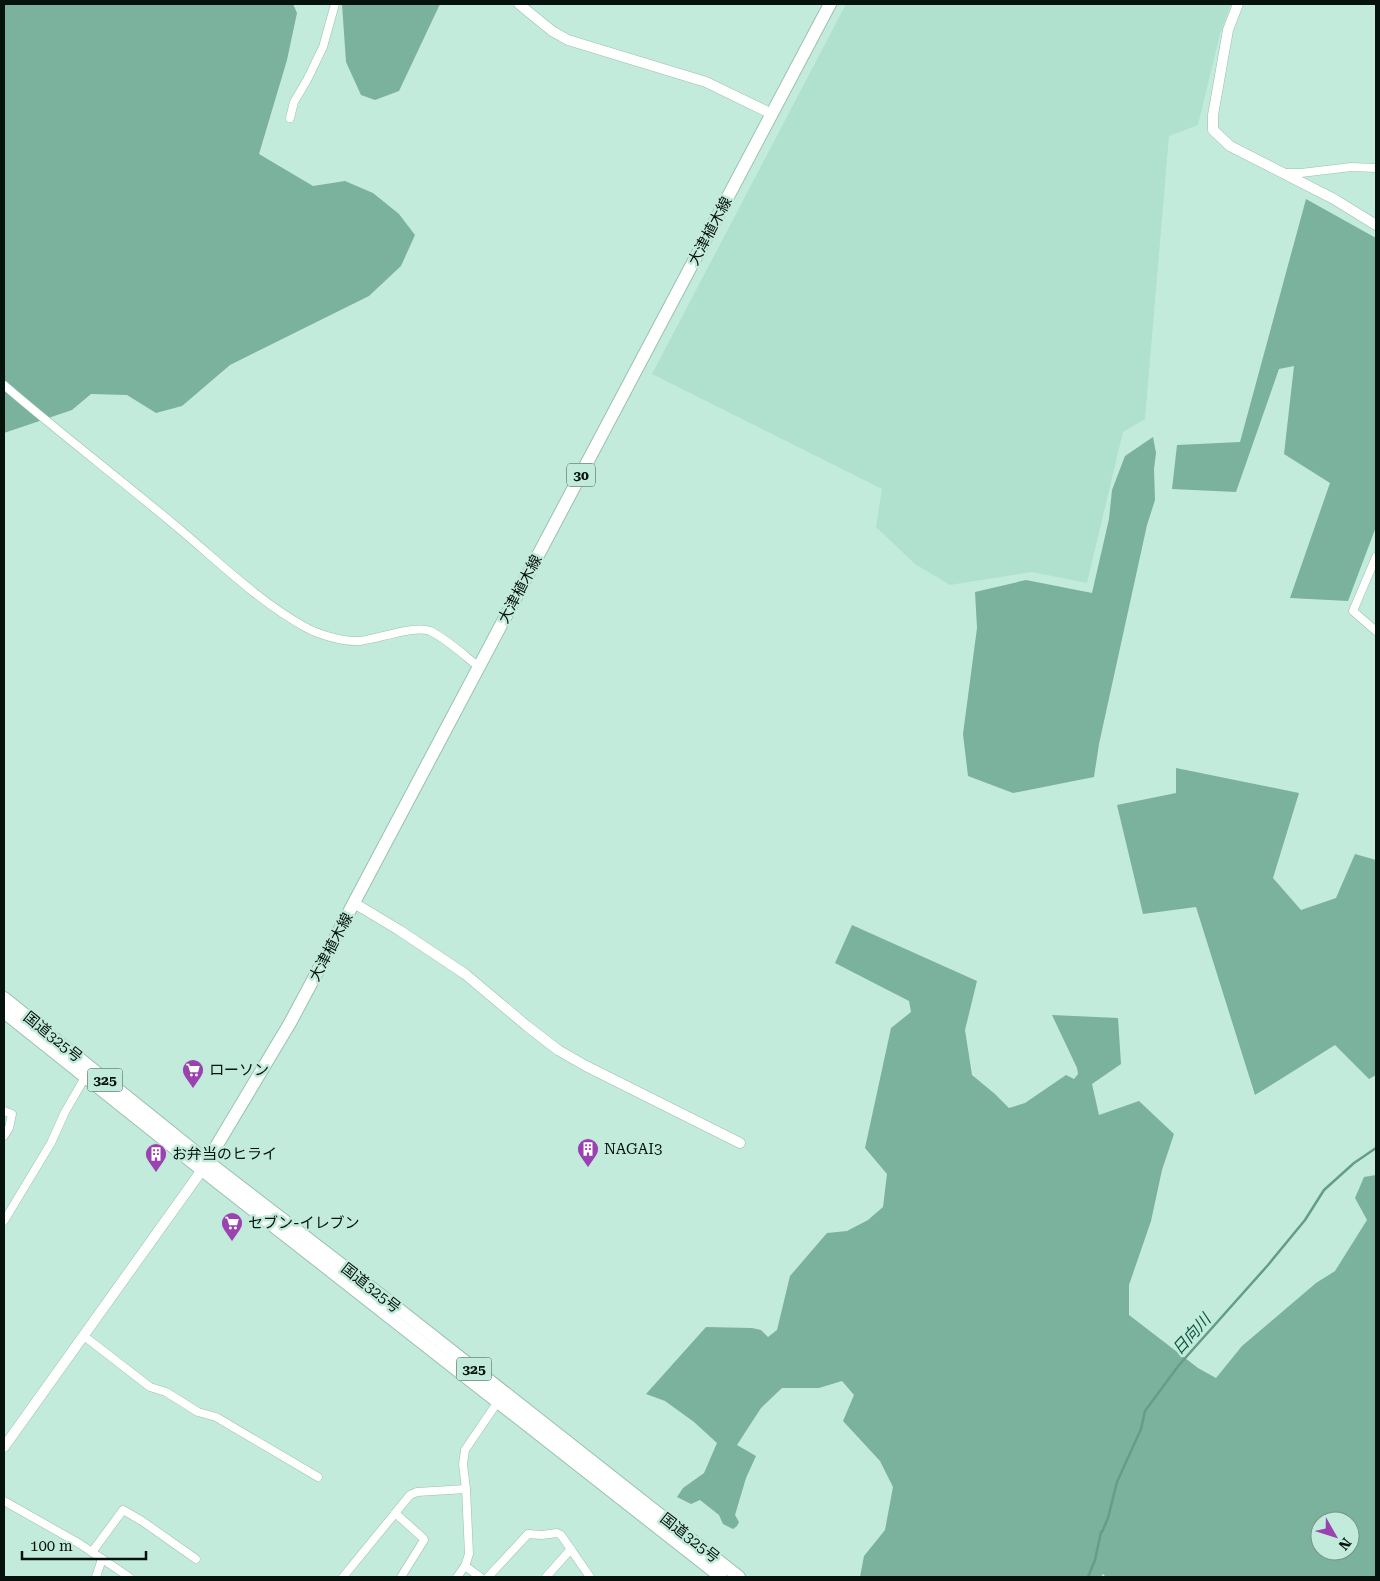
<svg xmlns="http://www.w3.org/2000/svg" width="1380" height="1581" font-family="'Roboto Serif','Noto Sans JP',serif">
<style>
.built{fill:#b0e1ce}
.forest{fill:#7ab29d;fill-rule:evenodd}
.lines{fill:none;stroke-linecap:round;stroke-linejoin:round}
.stream{stroke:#659d88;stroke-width:2.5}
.minor-casing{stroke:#99c0b0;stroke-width:9}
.tertiary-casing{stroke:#99c0b0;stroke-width:11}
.primary-casing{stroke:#99c0b0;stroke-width:14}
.trunk-casing{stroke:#99c0b0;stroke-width:14}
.minor{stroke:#fff;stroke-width:8}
.tertiary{stroke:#fff;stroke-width:10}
.primary{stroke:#fff;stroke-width:12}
.trunk{stroke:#fff;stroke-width:12}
.labels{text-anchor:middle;stroke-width:5;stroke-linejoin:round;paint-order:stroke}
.shield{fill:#c3ebdb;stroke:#3e534b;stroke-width:1}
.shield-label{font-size:14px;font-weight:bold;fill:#05120d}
.street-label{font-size:15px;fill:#05120d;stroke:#c3ebdb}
.poi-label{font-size:15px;fill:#05120d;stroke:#c3ebdb;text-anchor:start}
.water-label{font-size:16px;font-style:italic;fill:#0d5743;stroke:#c3ebdb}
</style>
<rect width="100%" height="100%" fill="#c3ebdb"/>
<!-- built -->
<path class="built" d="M846,4H1231L1220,34L1198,125L1169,136L1145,419L1123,432L1087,583L1032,572L950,585L915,564L876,527L882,489L652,374Z"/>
<!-- forest -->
<g class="forest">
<path d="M4,4H293L297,13L287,60L259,154L313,186L345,181L373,193L399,214L415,235L401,266L369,296L230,365L182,406L156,413L127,395L91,394L72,410L4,433Z"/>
<path d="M342,4H440L399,91L375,100L361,95L346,62Z"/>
<path d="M1306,199L1376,238V527L1348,601L1290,598L1330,483L1284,454L1294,366L1279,369L1236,492L1172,489L1177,445L1240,442Z"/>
<path d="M1153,437L1156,453L1154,469L1155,500L1147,525L1099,744L1094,777L1013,793L968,776L963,734L977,628L975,592L1026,580L1092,593L1109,519L1112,490L1125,456Z"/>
<path d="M1176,768L1299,793L1273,878L1301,910L1336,898L1355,854L1376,860V1075L1369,1079L1335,1045L1255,1095L1196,907L1143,914L1117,805L1176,793Z"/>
<path d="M852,925L977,981L965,1030L972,1075L995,1094L1009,1108L1025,1103L1066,1075L1074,1079L1078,1074L1077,1068L1052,1015L1118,1018L1121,1064L1092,1084L1099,1115L1139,1101L1174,1134L1162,1170L1151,1221L1129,1285V1315L1198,1368L1216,1378L1242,1346L1316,1283L1335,1271L1367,1220L1355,1198L1364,1177L1376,1175V1577H1106L1103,1574L1101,1577H860L864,1556L885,1530L893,1487L880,1461L843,1421L854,1395L842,1381L819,1388H782L761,1408L737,1445L756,1456L746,1478L735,1515L739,1522L737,1526L733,1529L723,1524L719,1515L700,1500L691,1504L677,1497L683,1488L704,1473L717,1443L694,1422L665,1401L646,1394L706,1327L752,1328L761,1330L768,1337L777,1330L790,1276L827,1233L847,1231L868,1220L883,1207L887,1174L865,1148L891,1028L911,1012L909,1001L835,963ZM1320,1521H1350V1551H1320Z"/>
</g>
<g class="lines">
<!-- stream -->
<path class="stream" d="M1088,1577L1095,1560L1101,1532H1102L1108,1518L1117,1482L1141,1429L1145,1411L1179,1365L1268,1265L1305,1220L1324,1190L1354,1163L1376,1148"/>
<!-- minor casing -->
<g class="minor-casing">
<g id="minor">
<path d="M290,118L294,102L307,80L323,47L335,4"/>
<path d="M1284,173H1301L1351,167L1376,168"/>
<path d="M4,385C62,435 124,482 183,532C222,565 260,602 305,627C319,635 344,642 360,641C378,639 414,625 430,631C446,638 466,657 479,667"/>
<path d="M1376,557L1353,611L1376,631"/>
<path d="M4,1111L12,1114L9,1128L4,1136"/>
<path d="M4,1221L51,1143L65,1112L87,1074"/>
<path d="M84,1336L150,1387L166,1392L198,1412L216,1417L318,1477"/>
<path d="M466,1489L463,1464L465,1450L499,1400"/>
<path d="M4,1501L80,1544L129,1577"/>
<path d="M395,1513L423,1538L424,1540L401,1577"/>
<path d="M92,1552L123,1510L142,1521L196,1559"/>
<path d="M465,1566L480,1577"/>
<path d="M96,1577L102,1559"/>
<path d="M343,1577L410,1495L417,1492L466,1489L469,1554L465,1566L457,1577"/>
<path d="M488,1577L528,1534L542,1535L557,1533L561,1535L590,1577"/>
<path d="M546,1577L571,1549"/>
</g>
</g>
<!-- tertiary casing -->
<g class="tertiary-casing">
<g id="tertiary">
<path d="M519,4L552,31L568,40L706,82L772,114"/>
<path d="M1238,4L1228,30L1213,115V130L1230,146L1334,199L1376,225"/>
<path d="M354,903L399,930L465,974L527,1026L558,1050L586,1066L740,1143"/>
<path d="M4,1447L202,1170"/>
</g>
</g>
<!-- primary casing -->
<g class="primary-casing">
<path id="primary" d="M202,1170L290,1023L331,946L830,4"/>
</g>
<!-- trunk casing -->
<g class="trunk-casing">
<g id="trunk">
<path d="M4,998L208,1162L368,1285L739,1577"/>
<path d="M4,1012L202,1170L721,1577"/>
</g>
</g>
<!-- minor -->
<use href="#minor" class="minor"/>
<!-- tertiary -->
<use href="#tertiary" class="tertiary"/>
<!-- primary -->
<use href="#primary" class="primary"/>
<!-- trunk -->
<use href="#trunk" class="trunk"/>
</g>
<!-- icons -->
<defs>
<g id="supermarket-pin" transform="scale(1.125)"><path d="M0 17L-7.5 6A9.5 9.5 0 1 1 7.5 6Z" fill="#9a43b0" stroke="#c3ebdb"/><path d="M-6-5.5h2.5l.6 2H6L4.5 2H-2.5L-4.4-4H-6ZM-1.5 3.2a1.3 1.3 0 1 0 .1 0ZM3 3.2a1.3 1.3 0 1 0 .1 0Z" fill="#fff"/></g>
<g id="building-pin" transform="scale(1.125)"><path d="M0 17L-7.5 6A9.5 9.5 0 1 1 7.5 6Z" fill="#9a43b0" stroke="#c3ebdb"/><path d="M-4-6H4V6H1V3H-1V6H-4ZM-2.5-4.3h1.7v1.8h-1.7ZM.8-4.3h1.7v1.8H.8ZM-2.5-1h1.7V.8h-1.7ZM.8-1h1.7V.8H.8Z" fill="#fff"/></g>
</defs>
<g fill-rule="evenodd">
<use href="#supermarket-pin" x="193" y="1070"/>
<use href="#building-pin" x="588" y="1149"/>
<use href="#building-pin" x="156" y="1154"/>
<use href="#supermarket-pin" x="232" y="1223"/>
</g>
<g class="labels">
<!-- shield labels -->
<g class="shield">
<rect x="567" y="463.5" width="28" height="23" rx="4"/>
<rect x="87.5" y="1068.5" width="35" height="23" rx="4"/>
<rect x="456.5" y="1357.5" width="35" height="23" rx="4"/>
</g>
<g class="shield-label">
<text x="581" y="480">30</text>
<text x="105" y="1085">325</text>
<text x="474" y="1374">325</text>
</g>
<!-- street labels -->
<g class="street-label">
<text transform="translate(710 231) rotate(-62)" y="5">大津植木線</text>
<text transform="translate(520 589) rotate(-62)" y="5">大津植木線</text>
<text transform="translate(331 947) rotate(-62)" y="5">大津植木線</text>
<text transform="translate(53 1037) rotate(39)" y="5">国道325号</text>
<text transform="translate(371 1288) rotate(38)" y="5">国道325号</text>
<text transform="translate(690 1538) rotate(38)" y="5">国道325号</text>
</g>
<!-- poi labels -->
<g class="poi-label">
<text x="209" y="1075">ローソン</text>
<text x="604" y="1154">NAGAI3</text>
<text x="172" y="1159">お弁当のヒライ</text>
<text x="248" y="1228">セブン-イレブン</text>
</g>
<!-- water labels -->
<g class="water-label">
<text transform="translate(1191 1334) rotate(-48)" y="6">日向川</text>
</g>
</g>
<!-- border -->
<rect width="1380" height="1581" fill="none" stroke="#05120d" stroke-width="10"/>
<!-- north arrow -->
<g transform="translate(1335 1536) rotate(129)"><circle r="24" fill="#c3ebdb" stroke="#779489"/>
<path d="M0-4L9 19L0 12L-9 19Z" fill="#9a43b0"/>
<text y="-8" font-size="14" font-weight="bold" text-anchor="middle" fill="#05120d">N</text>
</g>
<!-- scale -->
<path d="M22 1551v8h124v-8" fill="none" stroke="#05120d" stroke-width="2.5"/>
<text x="30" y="1551" font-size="15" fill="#05120d" stroke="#c3ebdb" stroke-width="4" paint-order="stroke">100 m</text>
</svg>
